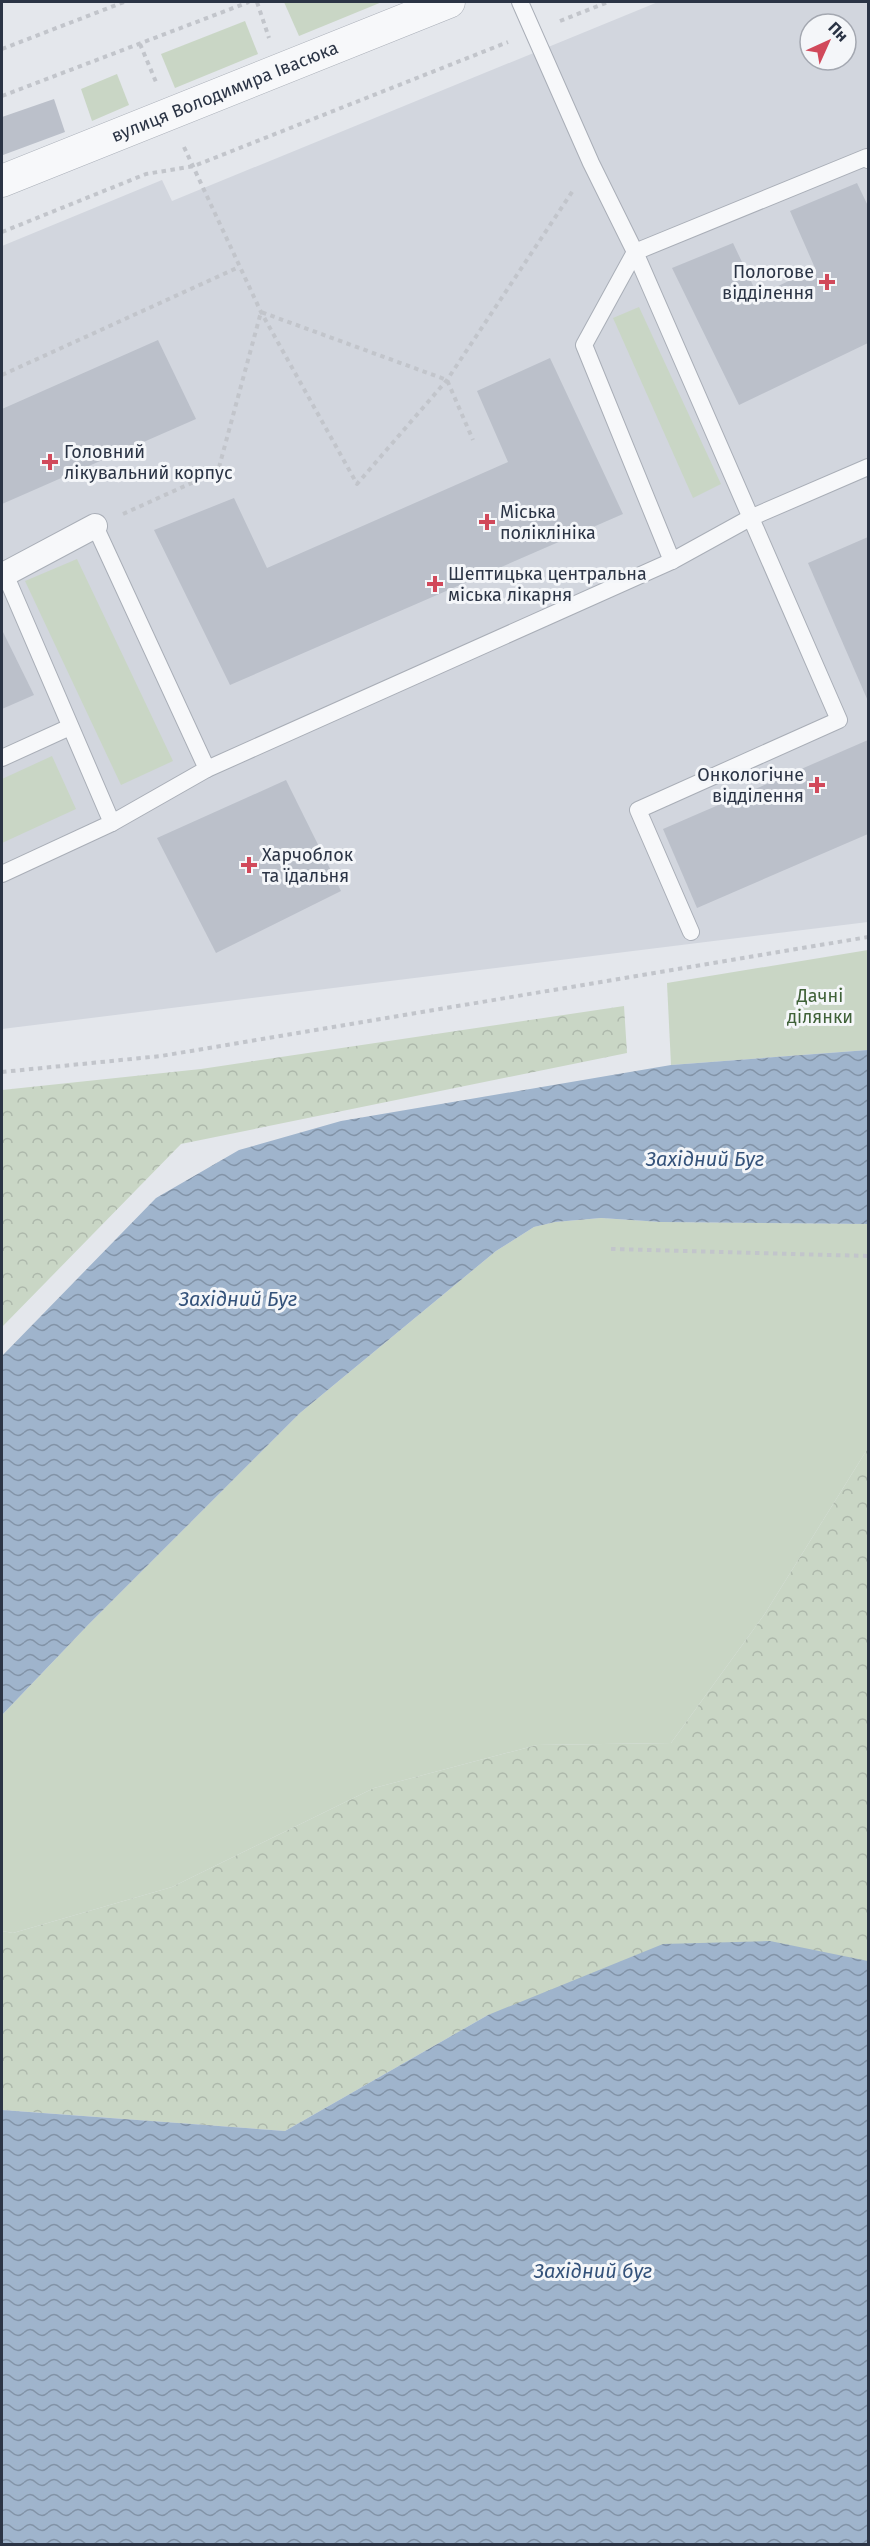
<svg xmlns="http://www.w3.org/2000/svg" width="870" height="2546" font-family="'Fira Sans',sans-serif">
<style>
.built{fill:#d2d6de;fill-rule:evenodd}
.green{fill:#c9d6c5}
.forest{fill:url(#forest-crowns)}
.water{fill:url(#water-waves)}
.building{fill:#bbc0ca}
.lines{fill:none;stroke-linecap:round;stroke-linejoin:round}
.service-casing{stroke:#a9aeb7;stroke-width:18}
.pedestrian-casing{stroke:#a9aeb7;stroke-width:26}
.minor-casing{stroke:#a9aeb7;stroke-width:33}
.path{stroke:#c2c5cb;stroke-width:4;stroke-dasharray:4.5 4.5;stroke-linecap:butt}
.service{stroke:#f7f8fa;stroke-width:16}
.pedestrian{stroke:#f7f8fa;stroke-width:24}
.minor{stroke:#f7f8fa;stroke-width:32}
.poi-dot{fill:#d1495b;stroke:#f4f6f9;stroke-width:2}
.labels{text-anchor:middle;stroke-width:6;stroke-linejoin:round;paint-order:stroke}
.street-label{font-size:18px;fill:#2b3445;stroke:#f4f6f9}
.poi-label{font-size:18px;fill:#2b3445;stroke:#f4f6f9;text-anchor:start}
.park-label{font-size:18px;fill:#3f6138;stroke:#f4f6f9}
.water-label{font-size:20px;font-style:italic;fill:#34527a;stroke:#f4f6f9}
</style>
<defs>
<pattern id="forest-crowns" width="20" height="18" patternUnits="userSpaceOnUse" patternTransform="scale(1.5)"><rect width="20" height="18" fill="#c9d6c5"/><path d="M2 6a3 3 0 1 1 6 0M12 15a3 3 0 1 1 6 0" fill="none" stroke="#adb8ab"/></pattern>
<pattern id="water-waves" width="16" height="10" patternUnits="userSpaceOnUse" patternTransform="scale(1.5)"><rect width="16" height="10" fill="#9fb4cc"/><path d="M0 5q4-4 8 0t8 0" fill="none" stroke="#8293a7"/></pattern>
</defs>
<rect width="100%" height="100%" fill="#e4e7ec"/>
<!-- built -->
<path class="built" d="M658,2H868V922L2,1029V246L162,180L172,201ZM810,24H846V60H810Z"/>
<!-- green -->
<g class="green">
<path d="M284,2H382L299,36Z"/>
<path d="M245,21L258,54L175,88L161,54Z"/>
<path d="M117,74L129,105L92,121L81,89Z"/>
<path d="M639,307L721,484L693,498L613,318Z"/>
<path d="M77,559L173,761L121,785L25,581Z"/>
<path d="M52,756L76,809L2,843V779Z"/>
<path d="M868,950V1050L671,1065L667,983Z"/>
<path d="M601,1218L661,1222L868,1224V1448L764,1615L671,1743L537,1745L374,1788L172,1887L13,1933L2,1931V1715L88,1625L300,1413L496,1251L534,1227L555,1222Z"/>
</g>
<!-- forest -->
<g class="forest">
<path d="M624,1006L627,1053L181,1144L2,1327V1090L201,1069Z"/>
<path d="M868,1448V1963L488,2015L285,2131L2,2110V1931L13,1933L172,1887L374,1788L537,1745L671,1743L764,1615Z"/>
</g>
<!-- water -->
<g class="water">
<path d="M868,1050V1224L661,1222L601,1218L555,1222L534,1227L496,1251L300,1413L88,1625L2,1715V1356L156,1198L239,1150L341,1121L671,1065Z"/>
<path d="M770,1941L868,1961V2544H2V2110L285,2131L488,2015L663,1944Z"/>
</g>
<!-- building -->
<g class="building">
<path d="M54,99L65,132L3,155L2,117Z"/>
<path d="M857,183L868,206V343L739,405L672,268L733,243L758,296L815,268L790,211Z"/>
<path d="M158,340L196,419L2,504V409Z"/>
<path d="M550,358L623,514L230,685L154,530L234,498L267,568L508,462L477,391Z"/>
<path d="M868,537V701L808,563Z"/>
<path d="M2,630L34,695L2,709Z"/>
<path d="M868,740V834L697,908L663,829Z"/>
<path d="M286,780L341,891L216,953L157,838Z"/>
</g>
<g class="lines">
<!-- service casing -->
<g class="service-casing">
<g id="service">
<path d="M520,2L591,163L635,252L839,720L638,810L691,932"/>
<path d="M95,526L207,769"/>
<path d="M672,561L584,345L635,252L867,157L868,160"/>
<path d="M2,576L5,574L112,823L2,874"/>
<path d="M2,758L70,727"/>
<path d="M112,823L207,769L672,561L750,518L868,467"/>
</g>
</g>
<!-- pedestrian casing -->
<g class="pedestrian-casing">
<path id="pedestrian" d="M5,574L95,526"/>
</g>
<!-- minor casing -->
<g class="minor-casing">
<g id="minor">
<path id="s1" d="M2,181L449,2"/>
</g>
</g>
<!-- path -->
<g class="path">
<path d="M257,2L269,38"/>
<path d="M560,21L608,2"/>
<path d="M140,44L156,82"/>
<path d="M2,49L124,2"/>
<path d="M2,96L249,2"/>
<path d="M184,147L261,312L357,484L447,380L574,189"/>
<path d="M2,232L146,174L194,166L508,42"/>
<path d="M2,375L239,267"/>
<path d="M123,514L218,471L261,312L447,380L473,440"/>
<path d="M2,1072L161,1056L868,937"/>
<path d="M611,1249L868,1256"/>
</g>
<!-- service -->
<use href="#service" class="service"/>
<!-- pedestrian -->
<use href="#pedestrian" class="pedestrian"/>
<!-- minor -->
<use href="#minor" class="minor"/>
</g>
<!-- markers -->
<g class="poi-dot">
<path d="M824 273h6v6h6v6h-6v6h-6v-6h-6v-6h6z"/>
<path d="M47 453h6v6h6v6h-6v6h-6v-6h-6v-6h6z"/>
<path d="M484 513h6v6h6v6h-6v6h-6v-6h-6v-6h6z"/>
<path d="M432 575h6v6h6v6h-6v6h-6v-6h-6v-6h6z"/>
<path d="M814 776h6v6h6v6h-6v6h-6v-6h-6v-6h6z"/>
<path d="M246 856h6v6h6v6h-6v6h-6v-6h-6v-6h6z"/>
</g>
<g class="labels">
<!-- street labels -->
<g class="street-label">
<text dy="6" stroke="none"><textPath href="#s1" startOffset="240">вулиця Володимира Івасюка</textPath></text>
</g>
<!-- poi labels -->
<g class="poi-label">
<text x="814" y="278" text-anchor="end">Пологове<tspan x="814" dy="21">відділення</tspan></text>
<text x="64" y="458">Головний<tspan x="64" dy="21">лікувальний корпус</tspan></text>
<text x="500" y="518">Міська<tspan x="500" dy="21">поліклініка</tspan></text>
<text x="448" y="580">Шептицька центральна<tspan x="448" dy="21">міська лікарня</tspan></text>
<text x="804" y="781" text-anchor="end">Онкологічне<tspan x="804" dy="21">відділення</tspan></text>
<text x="262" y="861">Харчоблок<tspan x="262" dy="21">та їдальня</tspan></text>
</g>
<!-- park labels -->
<g class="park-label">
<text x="820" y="1002">Дачні<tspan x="820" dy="21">ділянки</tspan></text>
</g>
<!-- water labels -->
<g class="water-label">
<text x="705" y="1166">Західний Буг</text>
<text x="238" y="1306">Західний Буг</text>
<text x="593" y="2278">Західний буг</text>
</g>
</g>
<!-- border -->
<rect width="870" height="2546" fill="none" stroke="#2b3445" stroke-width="6"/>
<!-- north arrow -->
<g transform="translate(828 42) rotate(45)"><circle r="28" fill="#f4f6f9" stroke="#a4a8b1" stroke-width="1.5"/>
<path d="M0-4.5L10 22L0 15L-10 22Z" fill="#d1495b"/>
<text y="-9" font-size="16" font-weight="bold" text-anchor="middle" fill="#2b3445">Пн</text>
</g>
</svg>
